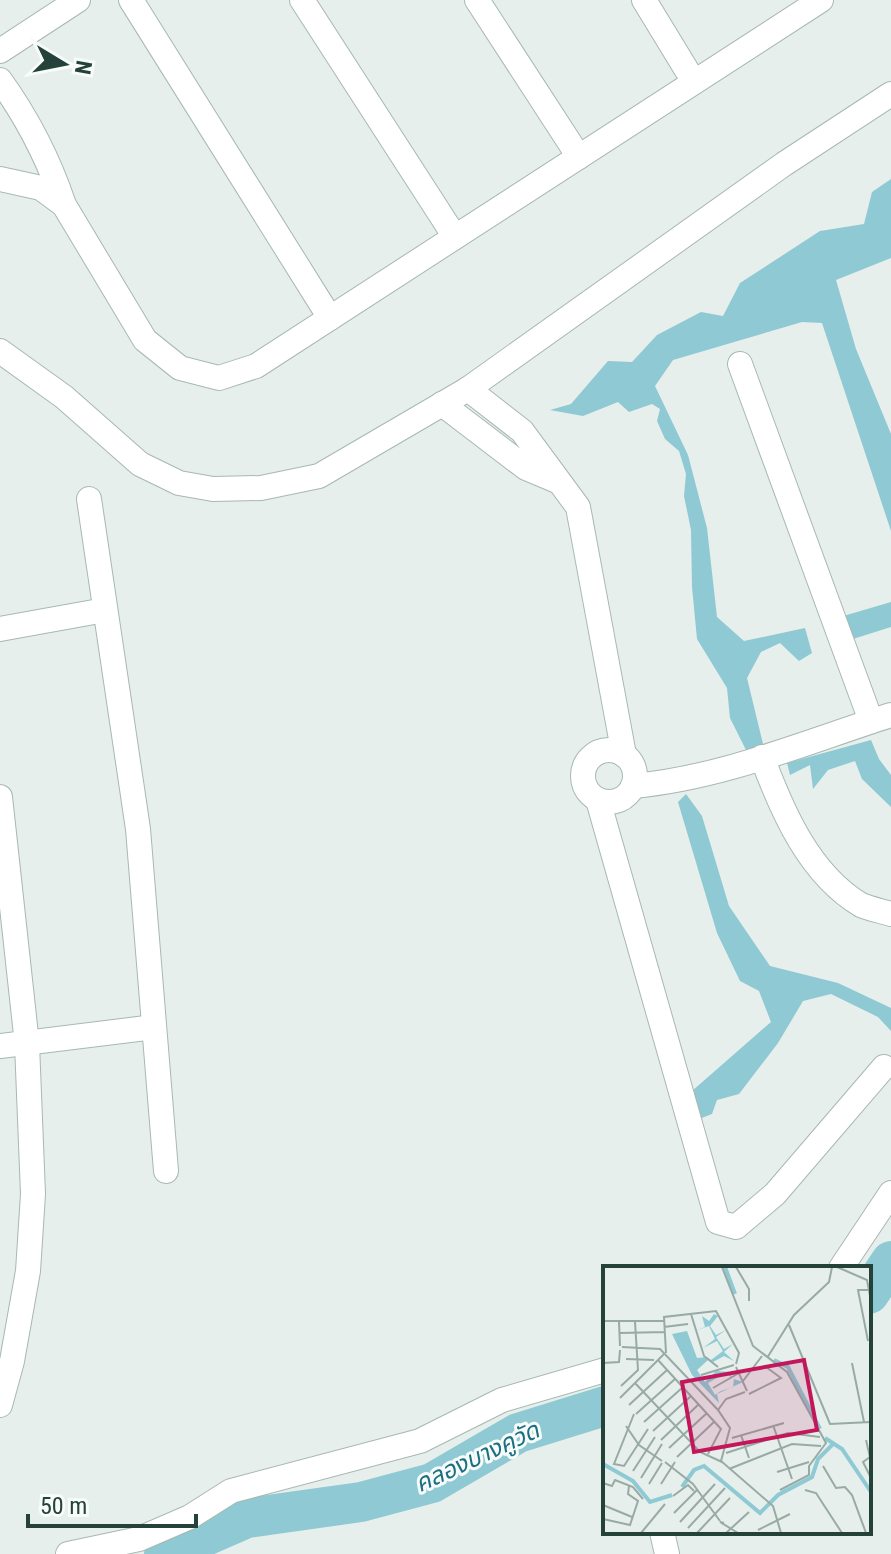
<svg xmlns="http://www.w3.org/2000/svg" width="891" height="1554" font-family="'Roboto Condensed','Noto Sans Thai',sans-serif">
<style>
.water{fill:#8ec9d4}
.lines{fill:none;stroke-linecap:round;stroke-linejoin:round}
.river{stroke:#8ec9d4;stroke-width:40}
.street-casing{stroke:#a8b8b2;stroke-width:26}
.street{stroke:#fff;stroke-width:24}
.labels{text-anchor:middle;stroke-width:6;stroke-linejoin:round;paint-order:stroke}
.water-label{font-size:24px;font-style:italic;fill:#1c6f80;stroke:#f7fbf9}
.inset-river{fill:none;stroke:#8ec9d4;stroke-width:4}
.inset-road{fill:none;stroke:#98aaa4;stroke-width:2}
.view{fill:#c2185b;fill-opacity:0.15;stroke:#c2185b;stroke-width:4}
.inset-edge{fill:none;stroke:#24423a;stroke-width:4}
</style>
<rect width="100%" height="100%" fill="#e6efeb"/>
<!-- water -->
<g class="water">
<path d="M891,179V258L836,280L856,349L891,434V531L822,323L802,322L673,360L655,386L688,455L707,528L717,617L744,641L805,628L812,653L799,661L780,643L761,652L747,678L765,752L749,756L730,718L727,688L697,639L692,587L691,530L684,496L686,474L679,451L665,439L657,421L660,409L652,404L629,412L618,402L583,416L550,410L571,404L608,361L632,362L657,335L701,312L723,316L740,283L820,231L864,224L872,192Z"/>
<path d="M891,602V627L853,639L840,617Z"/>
<path d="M871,740L879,759L891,775V807L862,779L855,761L828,770L813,789L810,765L790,775L787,763Z"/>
<path d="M686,794L702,816L729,906L770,966L838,983L891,1008V1031L878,1017L831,994L803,1001L778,1043L739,1094L717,1100L712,1114L699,1119L692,1091L771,1022L759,991L740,981L717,933L678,802Z"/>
</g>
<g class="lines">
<!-- river -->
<g class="river">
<path d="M869,1294L891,1261"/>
<path d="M164,1554L247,1518L361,1502L432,1483L518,1433L605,1406"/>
</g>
<!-- street casing -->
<g class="street-casing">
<g id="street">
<path d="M131,0L330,318"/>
<path d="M302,0L455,237"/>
<path d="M477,0L579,157"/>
<path d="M644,0L694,82"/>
<path d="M0,51L78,0"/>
<path d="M0,80C28,119 49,160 64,205"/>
<path d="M0,179L41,188L64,205L145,340L180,368L219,378L256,366L821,0"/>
<path d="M0,351L64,397L140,464L179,483L213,489L261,488L319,476L468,389L784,164L891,94"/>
<path d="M740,364L871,721"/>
<path d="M468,389L522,431L578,507L624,755"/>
<path d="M442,404L526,468L557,481"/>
<path d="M89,499L138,829L166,1171"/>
<path d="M0,629L105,610"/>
<circle cx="609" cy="776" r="26"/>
<path d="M762,757C782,811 809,874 861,905C870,909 882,911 891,914"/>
<path d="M633,786C722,778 806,742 891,715"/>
<path d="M0,797L27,1044L33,1194L28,1271L12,1361L0,1405"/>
<path d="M598,800L718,1222L736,1227L775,1194L884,1067"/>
<path d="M0,1046L154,1027"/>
<path d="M841,1268L891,1193"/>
<path d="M662,1532L667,1554"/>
<path d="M68,1554L139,1539L190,1517L231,1491L420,1441L502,1400L605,1370"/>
</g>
</g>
<!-- street -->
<use href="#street" class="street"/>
</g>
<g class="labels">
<!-- water labels -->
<g class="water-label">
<text transform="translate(477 1457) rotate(-25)" y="8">คลองบางคูวัด</text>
</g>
</g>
<!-- overview -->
<g transform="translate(603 1266)">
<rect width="268" height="268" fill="#e6efeb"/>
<path d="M111,48L115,50L107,60L113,69L123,64L113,71L121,83L130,78L121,86L131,95L121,90L110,96L105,94L94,104L102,116L113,105L128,106V111L123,107L105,117L112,129L118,125L130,121L131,113L140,116L114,128L116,137L89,109L69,68L84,65L94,92L104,91L108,94L120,85L114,75L100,82L112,73L106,60L92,65L102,61L99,50L106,55Z" fill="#8ec9d4"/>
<path class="inset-river" d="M122,1L132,28M171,94L185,101L217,163M222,172L239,183L268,226M0,198L30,215L47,236L69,229M79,221L91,204L101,200L157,247L175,229L209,211L215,193L230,178"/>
<path class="inset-road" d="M119,1L150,80L184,106L223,177L206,200V209L177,224M133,1L146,23V35M234,1L264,14L268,35M88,48L101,90L115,101M0,55H61M16,56L17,80M186,59L227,158L268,156M61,61L85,58M17,67L62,66M265,75L255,24H267M19,81L57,83L115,144L127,162L118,195L170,240L178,267M63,87L61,51L113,45L136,87L133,98M164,92L191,49L226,16L229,1M23,93L51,94M55,94L118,163L105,188M0,97L16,96L17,84M249,97L261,156M133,101L144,125M98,109L131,99M140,115L159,90M32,117L97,186L119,196M18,120L35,104L32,56M110,122L136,107M146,128L178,112L163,101M17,132L62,87M26,139L64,104M115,144L123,133L142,126M31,148L11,198L21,200L45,163M33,148L72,113M41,156L80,121M170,159L189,213M23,160L36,179L59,195M50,165L88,130M138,169L146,192M129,172L181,157M58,174L96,138M263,174L267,191L260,196L268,212M66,182L104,147M123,187L185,167L217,171M74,191L112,155M62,196L90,218L117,255M220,200L233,222L242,221L249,229L263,267M126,203L189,178L218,180M30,205L52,171M174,206L206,196M38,212L59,178M0,217L9,220L12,214L30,221L40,233M46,218L59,197M58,218L72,196M202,224L213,227L239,267M70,230L85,219L91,225M0,239L29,251M71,247L94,224M0,253L27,259L35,235L25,228L26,220M77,256L112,218M121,257L117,256L135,267M85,262L122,222M155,264L187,248M38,267L62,238M94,267L127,232M123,267L146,246"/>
<path class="view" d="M201,94L214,164L91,186L79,116Z"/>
<rect width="268" height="268" class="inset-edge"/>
</g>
<!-- north arrow -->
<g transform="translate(64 64) rotate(100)" stroke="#f7fbf9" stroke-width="6" paint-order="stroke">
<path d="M0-6L14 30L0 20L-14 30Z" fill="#24423a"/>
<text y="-12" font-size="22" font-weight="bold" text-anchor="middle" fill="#24423a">N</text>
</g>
<!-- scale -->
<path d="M28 1514v12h168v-12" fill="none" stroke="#24423a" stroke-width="4"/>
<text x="40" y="1514" font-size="24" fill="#24423a" stroke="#f7fbf9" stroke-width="6" paint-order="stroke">50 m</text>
</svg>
